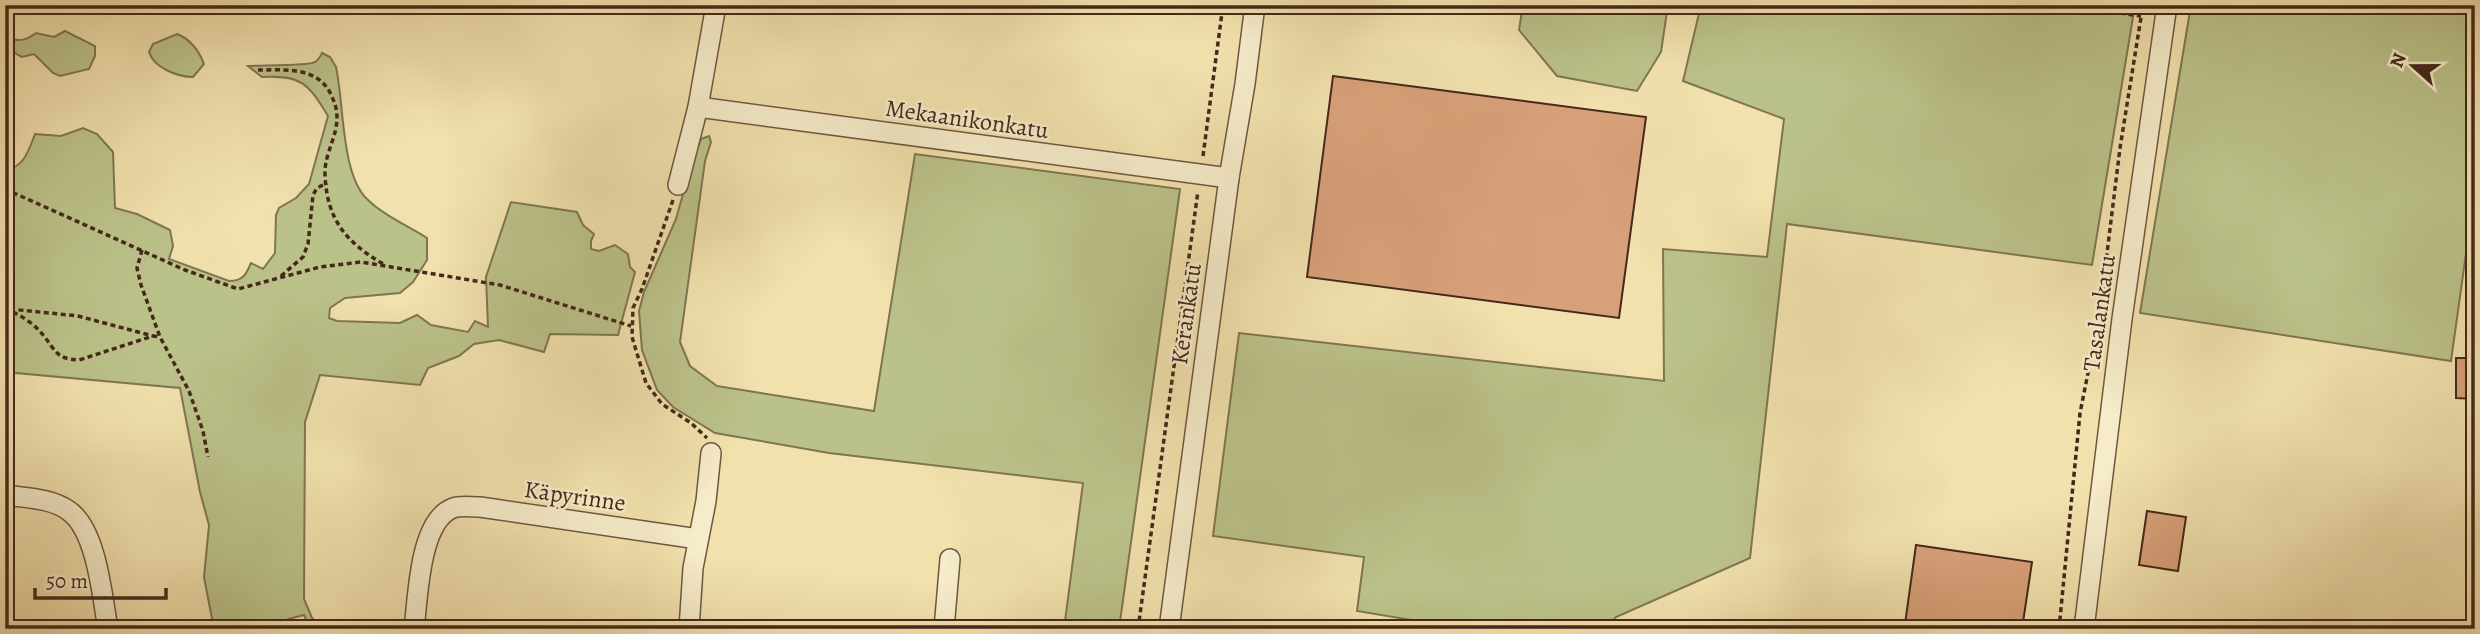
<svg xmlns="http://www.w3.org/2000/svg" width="2480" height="634" font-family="Alegreya,serif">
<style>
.green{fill:#bbc289;stroke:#807552;stroke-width:2}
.building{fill:#d7a078;stroke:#45281a;stroke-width:2}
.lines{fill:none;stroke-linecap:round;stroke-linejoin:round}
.minor-casing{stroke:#70563f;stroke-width:22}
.path{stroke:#45281a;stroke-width:3.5;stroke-dasharray:5 3.5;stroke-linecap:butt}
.minor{stroke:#f6ecca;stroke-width:19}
.labels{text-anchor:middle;stroke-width:5;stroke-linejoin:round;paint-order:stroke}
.street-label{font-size:24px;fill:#45281a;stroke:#f6ecca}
</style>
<rect width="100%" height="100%" fill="#f1e1ad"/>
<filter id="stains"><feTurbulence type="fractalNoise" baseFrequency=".00286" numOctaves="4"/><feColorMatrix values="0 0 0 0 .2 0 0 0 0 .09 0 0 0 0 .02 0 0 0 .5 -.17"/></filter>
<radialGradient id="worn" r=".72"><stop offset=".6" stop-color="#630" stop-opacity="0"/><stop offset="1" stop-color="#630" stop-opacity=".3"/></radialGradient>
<!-- green -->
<g class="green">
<path d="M1523,5H1668L1661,52L1637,91L1557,76L1519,30Z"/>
<path d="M1701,5H2135L2092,265L1787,224L1750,558L1616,617L1605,629H1465L1357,611L1364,557L1213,536L1239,333L1664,381L1663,249L1767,257L1784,119L1683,81Z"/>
<path d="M2191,5H2475V189L2451,361L2140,313Z"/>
<path d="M65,31L95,46V56L89,69L60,76L53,73L34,54L22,57L5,48V37C19,42 25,41 36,33L54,37Z"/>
<path d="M177,34C190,39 199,51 204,64L193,77C178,77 154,68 149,52L153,44Z"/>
<path d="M322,53L330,57L336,67C344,103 341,174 367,199C383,215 408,226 427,238V260L413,282L400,293L345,298L330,308L329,318L337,321L400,323L417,315L431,325L468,332L475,321L488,327L486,277L511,202L577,212L583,225L594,234L591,241V249L599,251L615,245L628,254L630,267L635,272L618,335L550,334L544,352L499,340L474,344L459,356L428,368L420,385L320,375L305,422L304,599L312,618L324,629H310L304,615L288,619L284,629H214L204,577L209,525L200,492L180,388L5,372V169C24,169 29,149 35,134L61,136L83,128L97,134L113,152L115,208L137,214L170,230L173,246L169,259L229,281C243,281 246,275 251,263L263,269L275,253L276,215L279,208L296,198L309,184L328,116C308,83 301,75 262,77L248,66C259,65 310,66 315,62C317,61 321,56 322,53Z"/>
<path d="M709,136L711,142L705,161L680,342L690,366L717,386L874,411L915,154L1180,189L1119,629H1064L1083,483L829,453L715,433L673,407L657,390L642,350L639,311L644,292L676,219L692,162L701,139Z"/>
</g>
<!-- building -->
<g class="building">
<path d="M1333,76L1646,117L1619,318L1307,277Z"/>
<path d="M2456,358H2475V399L2456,398Z"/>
<path d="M2147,511L2186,517L2178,571L2139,565Z"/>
<path d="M1916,545L2032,562L2022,629H1938L1905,624Z"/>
</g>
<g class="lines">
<!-- minor casing -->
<g class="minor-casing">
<g id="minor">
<path d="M698,107L1229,178"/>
<path d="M678,185L698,107L716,5"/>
<path d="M5,495C26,498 52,498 69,511C97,531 102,596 108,629"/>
<path d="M414,629C418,598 419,521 453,508C461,505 471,507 480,507L698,539"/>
<path d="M689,629L693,568L706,501L711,453"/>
<path d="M944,629L950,559"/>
<path d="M1169,629L1229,178L1245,84L1255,5"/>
<path d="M2084,629L2122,319L2167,5"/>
</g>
</g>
<!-- path -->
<g class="path">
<path d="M2061,5L2141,16"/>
<path d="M258,70C285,70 320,66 332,97C337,107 338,116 336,128C333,143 324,159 325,175C327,220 346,242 383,264"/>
<path d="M1203,156L1223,5"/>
<path d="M5,189L185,270L238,289L320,267L361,262L500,285L631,326"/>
<path d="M673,200L642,289L633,308L632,337L646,383L662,404L691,423L707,438"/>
<path d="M142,250L137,268L141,285L160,337L189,391L203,431L208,457"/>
<path d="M281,276L303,257L308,244L313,195L317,188L327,183"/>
<path d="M5,309C19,314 34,323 43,335C56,351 56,359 79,360L153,336L160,337"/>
<path d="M10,309L78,316L153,336"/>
<path d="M1138,629L1198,191"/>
<path d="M2059,629L2080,413L2099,318L2120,148L2143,5"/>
</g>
<!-- minor -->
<use href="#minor" class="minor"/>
</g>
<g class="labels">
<!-- street labels -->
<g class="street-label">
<text transform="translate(967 119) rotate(8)" y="8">Mekaanikonkatu</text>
<text transform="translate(2099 313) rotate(-82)" y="8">Tasalankatu</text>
<text transform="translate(1186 314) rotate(-82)" y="8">Kerankatu</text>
<text transform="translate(575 496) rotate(8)" y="8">Käpyrinne</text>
</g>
</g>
<!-- margin -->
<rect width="2480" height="634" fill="none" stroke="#f1e1ad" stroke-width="28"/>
<rect x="7" y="7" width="2466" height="620" fill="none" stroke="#45281a" stroke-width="3.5"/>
<rect x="14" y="14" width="2452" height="606" fill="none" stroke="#45281a" stroke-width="2"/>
<!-- north arrow -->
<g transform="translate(2413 66) rotate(291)" stroke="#f6ecca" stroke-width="5" paint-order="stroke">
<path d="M0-5L12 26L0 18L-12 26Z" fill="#45281a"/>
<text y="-10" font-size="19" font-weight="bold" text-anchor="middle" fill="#45281a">N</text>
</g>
<!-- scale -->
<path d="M35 588v10h131v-10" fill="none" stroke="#45281a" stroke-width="3.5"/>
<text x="46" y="588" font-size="21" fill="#45281a" stroke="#f6ecca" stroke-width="5" paint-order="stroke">50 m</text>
<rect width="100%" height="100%" filter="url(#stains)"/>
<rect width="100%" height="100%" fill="url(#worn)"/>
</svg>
